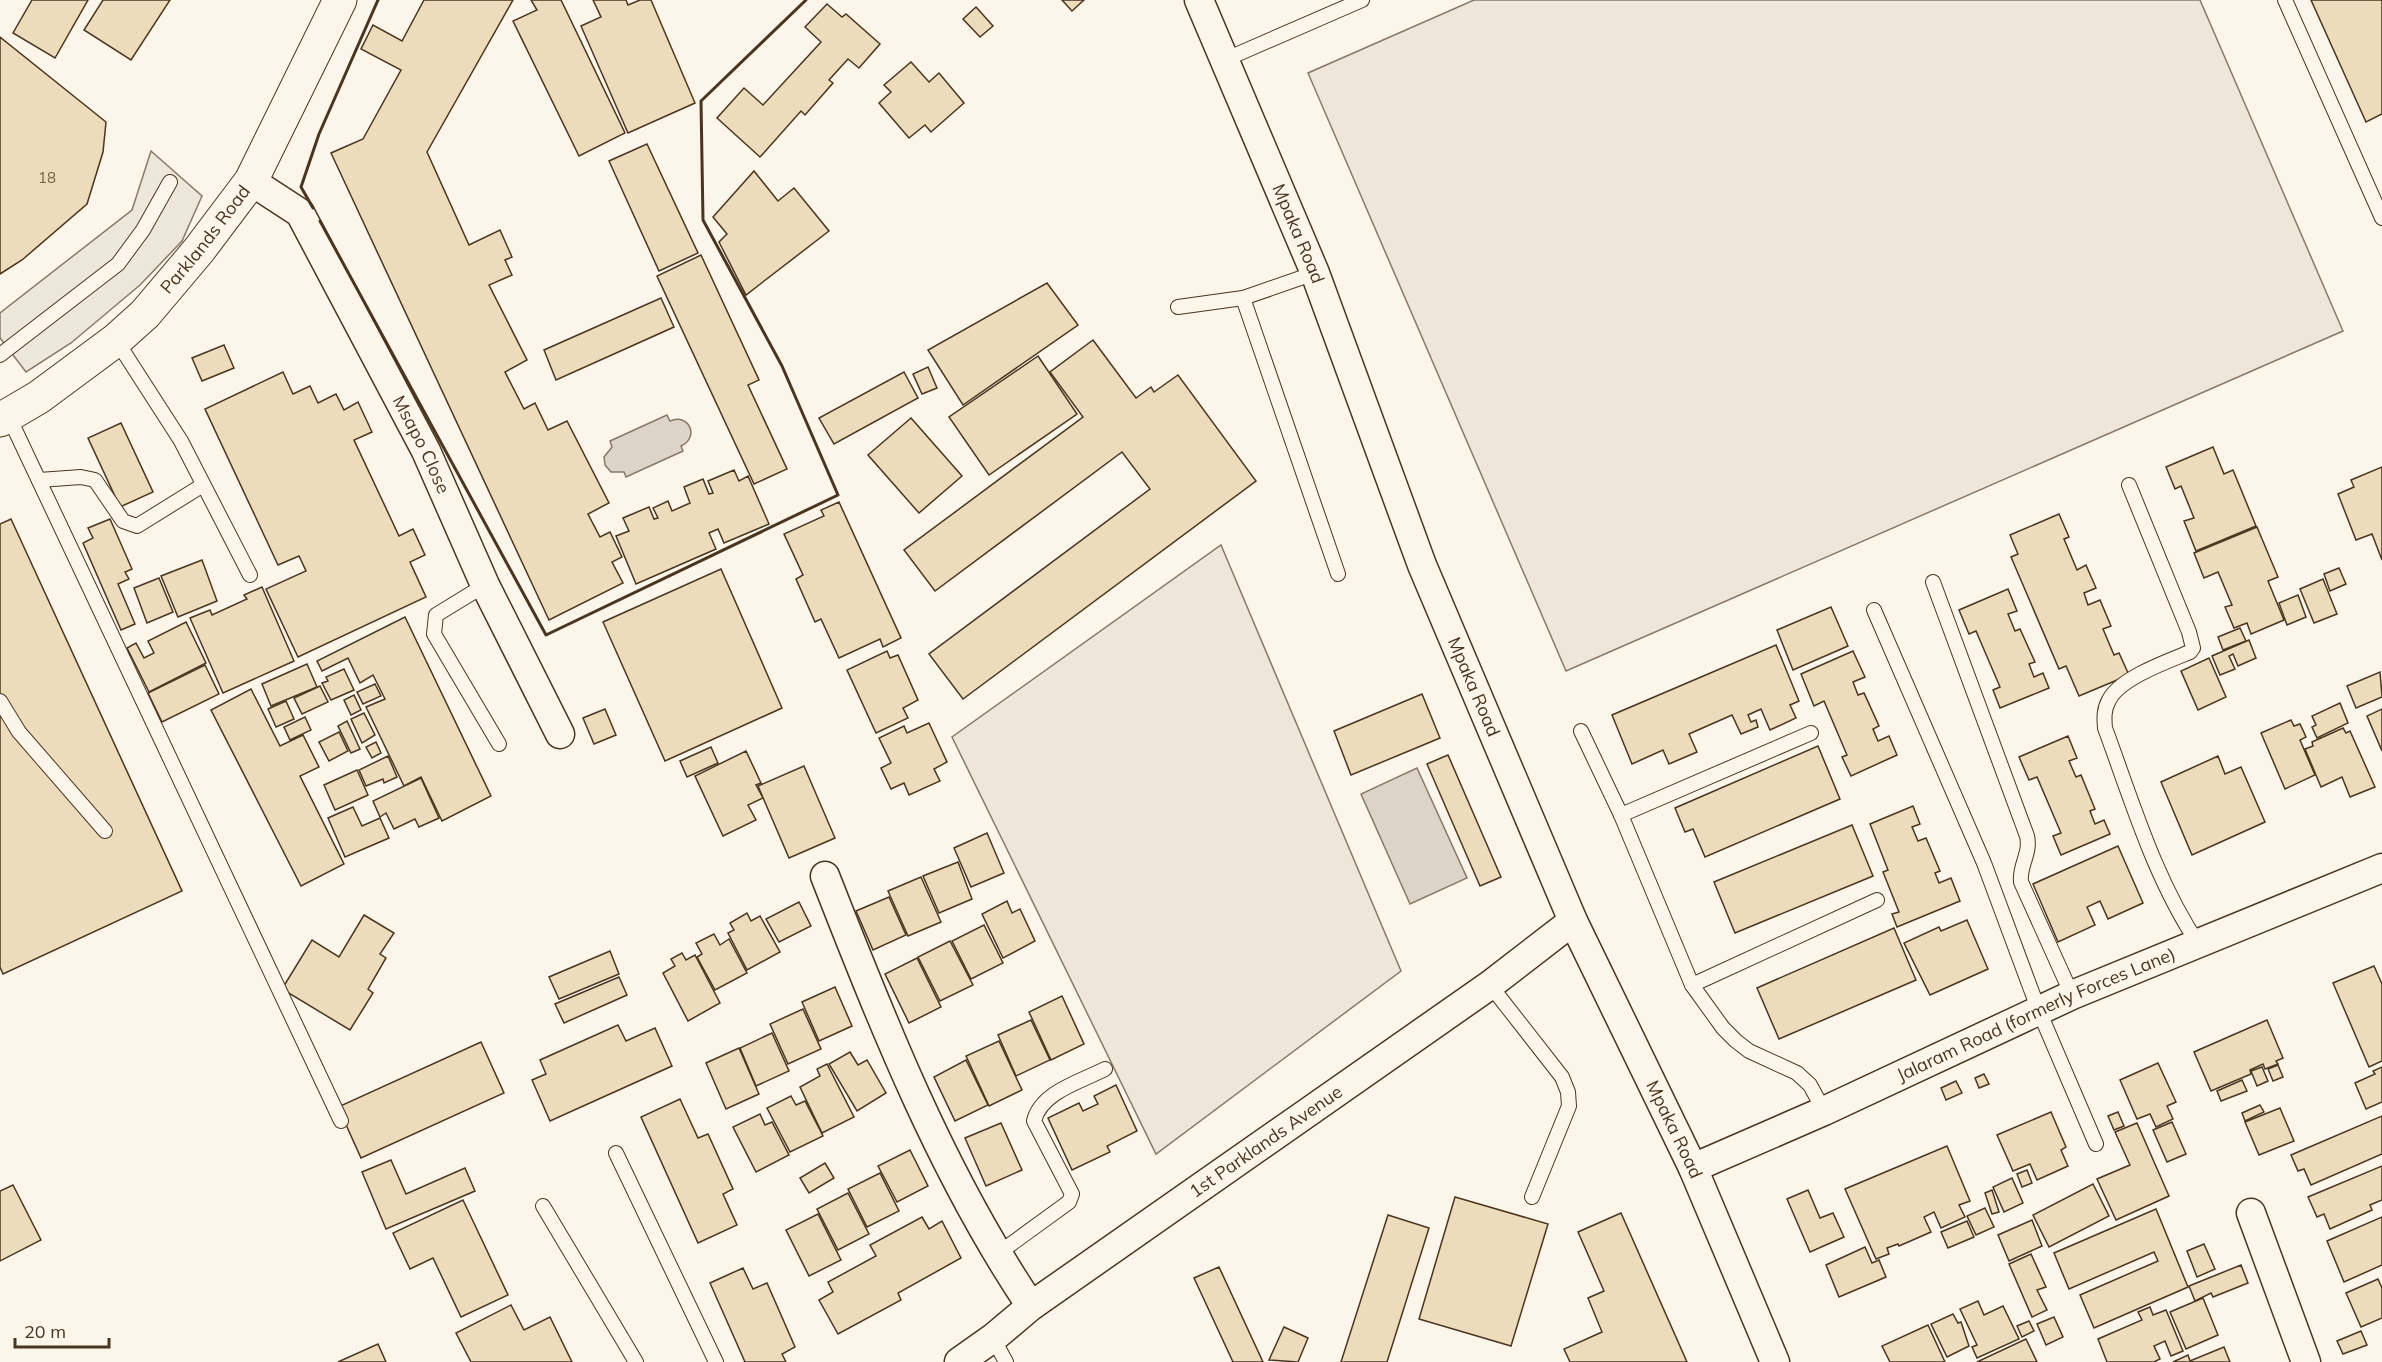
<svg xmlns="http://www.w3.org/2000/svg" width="2382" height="1362" font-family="Mulish,sans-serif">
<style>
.green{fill:#ede6d9;stroke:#887966;stroke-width:1.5}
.parking{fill:#ede7d9;stroke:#887966;stroke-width:1.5}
.water{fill:#dcd4c6;stroke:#887966;stroke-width:1.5}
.building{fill:#ecdcbc;stroke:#4a3520;stroke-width:1.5}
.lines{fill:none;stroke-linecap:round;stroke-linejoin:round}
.lane-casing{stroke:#4a3520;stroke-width:16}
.street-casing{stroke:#4a3520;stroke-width:31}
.secondary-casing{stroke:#4a3520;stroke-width:35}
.lane{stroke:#fbf6e9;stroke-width:14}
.street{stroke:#fbf6e9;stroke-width:28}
.secondary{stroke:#fbf6e9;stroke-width:33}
.wall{stroke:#4a3520;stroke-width:3}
.labels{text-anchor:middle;stroke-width:4.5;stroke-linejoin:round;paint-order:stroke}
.number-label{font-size:15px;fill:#725f47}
.street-label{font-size:18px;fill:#4a3520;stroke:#fbf6e9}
</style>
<rect width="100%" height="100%" fill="#fbf6e9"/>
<!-- green -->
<g class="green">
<path d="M1474,0H2200L2343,331L1566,671L1308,73Z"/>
<path d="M1221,545L1401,971L1156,1154L952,737Z"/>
</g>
<!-- parking -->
<path class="parking" d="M151,151L202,196L182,241L140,285L71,343L26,372L0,338V313L132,210Z"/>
<!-- water -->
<g class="water">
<path d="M667,415L670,421C689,413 700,437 681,446L683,451L626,477L624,472H611L605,465L604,457L612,447L610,441Z"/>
<path d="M1417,768L1467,878L1410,904L1361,794Z"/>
</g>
<!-- building -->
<g class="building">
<path d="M32,0H88L55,58L13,33Z"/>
<path d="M103,0H170L131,60L84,30Z"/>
<path d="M424,0H513L427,152L469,245L500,230L512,257L505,260L512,275L489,285L527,360L505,372L524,409L535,403L548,430L567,421L609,503L588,514L600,537L610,532L622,557L612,562L623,583L549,620L331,153L363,139L401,70L361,49L373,25L402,41Z"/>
<path d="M531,0H561L625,133L579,156L513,21L537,10Z"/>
<path d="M593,0H626L628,5L640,0H651L695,103L628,133L581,26L601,17Z"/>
<path d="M1062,0H1084L1072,11Z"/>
<path d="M2311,0H2382V114L2366,122Z"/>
<path d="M827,4L842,17L846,14L880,44L859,68L848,59L829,80L833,83L805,115L801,111L760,157L717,118L744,88L763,105L821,42L805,27Z"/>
<path d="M976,7L993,26L980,37L963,19Z"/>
<path d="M0,37L106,122L103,152L87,204L22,260L0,274Z"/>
<path d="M911,62L929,82L939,73L964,103L931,132L925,125L909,138L879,103L891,92L884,85Z"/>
<path d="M647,144L698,253L659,271L609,161Z"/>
<path d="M754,171L778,201L794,188L829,231L746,295L719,242L727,234L713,217Z"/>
<path d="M701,255L759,380L748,385L787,469L754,484L657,276Z"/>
<path d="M1047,283L1078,325L963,405L928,350Z"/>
<path d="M661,298L674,327L556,380L544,350Z"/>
<path d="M1093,340L1136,398L1151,387L1154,392L1178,375L1256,481L963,699L929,654L1150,489L1122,452L935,591L904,550L1083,417L1050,372Z"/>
<path d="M224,345L234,368L202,381L192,358Z"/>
<path d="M1038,356L1077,414L989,475L949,417Z"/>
<path d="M928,367L937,388L922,394L913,374Z"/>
<path d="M283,372L293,394L310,386L318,403L336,394L344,410L358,402L372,432L354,440L399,536L413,529L425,555L410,562L426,597L298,657L266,589L306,571L299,556L278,565L205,409Z"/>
<path d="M904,372L918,398L834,444L819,418Z"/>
<path d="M911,418L962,476L919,513L868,455Z"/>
<path d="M121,423L153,492L120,507L88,438Z"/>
<path d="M2213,447L2224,474L2233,470L2256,526L2196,551L2184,521L2194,518L2181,486L2175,489L2166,467Z"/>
<path d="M2382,467V560L2372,534L2356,540L2338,494L2354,487L2351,480Z"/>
<path d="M734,470L739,481L748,476L769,524L724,543L718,529L709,533L716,549L636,584L616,536L629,531L623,518L649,507L654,519L658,518L653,508L668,501L672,511L690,503L684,487L703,479L709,494L713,493L708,481Z"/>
<path d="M839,502L901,638L883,647L880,639L839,658L821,619L815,622L796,579L803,575L784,534L824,516L821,510Z"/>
<path d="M2059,514L2069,537L2064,539L2077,570L2086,565L2096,588L2084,593L2088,605L2100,600L2111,626L2103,629L2114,655L2119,653L2129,675L2079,696L2066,666L2059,669L2011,557L2018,554L2010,535Z"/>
<path d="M11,519L182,891L3,974L0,967V524Z"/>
<path d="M110,519L132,569L125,572L129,579L118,584L135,624L121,630L83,543L93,538L88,528Z"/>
<path d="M2257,527L2278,577L2268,581L2284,620L2251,634L2247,623L2234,628L2225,607L2232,605L2218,572L2204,578L2194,553Z"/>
<path d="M202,560L217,601L178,617L161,576Z"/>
<path d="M2339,568L2346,584L2330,591L2324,574Z"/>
<path d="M721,569L782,708L665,761L603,622Z"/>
<path d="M159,578L173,612L147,623L134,588Z"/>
<path d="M2323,579L2337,614L2314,623L2300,589Z"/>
<path d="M262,587L294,661L223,693L190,618L210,610L212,615L247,599L244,595Z"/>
<path d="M2008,589L2017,611L2008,614L2015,631L2020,629L2035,662L2029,664L2034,677L2043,673L2049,688L2000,708L1993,690L2000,687L1976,631L1969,634L1959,610Z"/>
<path d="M2298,595L2306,617L2287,625L2279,603Z"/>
<path d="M1831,607L1848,646L1793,670L1777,630Z"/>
<path d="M405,617L491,796L442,821L421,777L404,786L366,707L385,699L373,675L360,683L348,658L322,671L317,661Z"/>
<path d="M186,622L206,663L149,692L127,648L136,643L144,658L154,653L148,641Z"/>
<path d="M2240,628L2246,641L2223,650L2218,637Z"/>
<path d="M2249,640L2256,658L2238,666L2233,654L2229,656L2235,669L2220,675L2212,656Z"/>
<path d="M1776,645L1799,701L1790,705L1796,718L1770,730L1761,709L1748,715L1751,722L1756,720L1758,727L1741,734L1732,715L1689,734L1697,752L1669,764L1663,750L1632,764L1612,715Z"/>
<path d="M887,651L890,658L898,655L918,700L903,708L908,718L876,733L847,670Z"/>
<path d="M1853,651L1865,677L1853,682L1858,695L1864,693L1879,726L1873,729L1878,741L1889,736L1897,755L1851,776L1842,757L1847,755L1824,701L1814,706L1801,674Z"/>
<path d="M2209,658L2226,697L2198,710L2181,671Z"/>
<path d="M307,664L317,687L271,706L262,684Z"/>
<path d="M205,665L219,694L162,722L148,693Z"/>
<path d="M344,669L354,690L331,700L322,683L328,681L326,677Z"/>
<path d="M2380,672L2382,697L2356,708L2347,686Z"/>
<path d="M375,684L381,696L363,704L357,692Z"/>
<path d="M320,686L328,702L302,714L294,698Z"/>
<path d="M251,689L280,746L303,735L319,767L300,776L344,864L301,886L211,710Z"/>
<path d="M1422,694L1440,738L1351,775L1334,731Z"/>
<path d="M354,695L361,710L351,715L344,700Z"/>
<path d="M286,701L294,719L276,727L268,709Z"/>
<path d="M2340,703L2348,723L2317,738L2312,727L2316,725L2312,716Z"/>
<path d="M605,709L616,735L594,744L583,718Z"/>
<path d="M2382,709V751L2367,716Z"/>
<path d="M364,713L375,735L362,743L351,719Z"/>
<path d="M305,717L311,730L290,740L284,727Z"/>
<path d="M2291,720L2294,726L2300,724L2306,737L2300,740L2315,775L2285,789L2261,733Z"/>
<path d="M347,721L360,749L351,753L338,726Z"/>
<path d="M929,723L947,762L934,769L940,781L909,795L904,783L891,789L881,768L891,763L879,738L904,726L907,733Z"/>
<path d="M2343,728L2346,733L2350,731L2375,787L2350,797L2342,777L2321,787L2305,749L2313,746L2312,742Z"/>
<path d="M339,732L348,751L329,761L319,742Z"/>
<path d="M2068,736L2077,758L2069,761L2076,777L2081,775L2095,809L2090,811L2095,824L2104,820L2110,834L2061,855L2053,836L2061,833L2037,777L2029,780L2019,757Z"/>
<path d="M376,742L381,753L372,758L366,747Z"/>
<path d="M1818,746L1840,799L1705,857L1693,829L1685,832L1675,808Z"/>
<path d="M711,747L718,763L687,777L680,761Z"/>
<path d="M746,751L761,783L756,785L763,798L748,805L756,820L723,836L695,776Z"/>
<path d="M1448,755L1501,877L1480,886L1427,764Z"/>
<path d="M388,756L397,777L384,783L383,779L366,786L359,770Z"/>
<path d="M2218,756L2225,774L2241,767L2265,822L2192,855L2161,782Z"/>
<path d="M804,766L835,838L789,858L758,786Z"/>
<path d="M357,770L368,795L335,810L324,785Z"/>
<path d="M421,778L439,818L419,827L415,819L394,829L386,813L380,817L373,801Z"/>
<path d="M1913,806L1920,824L1912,827L1918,841L1926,838L1940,871L1935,873L1939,883L1951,878L1960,901L1897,927L1892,914L1899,912L1883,872L1888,870L1870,824Z"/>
<path d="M353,807L362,826L380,818L389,838L345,857L328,818Z"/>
<path d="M1852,825L1873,876L1735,933L1714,882Z"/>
<path d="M987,833L1004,873L971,887L954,848Z"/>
<path d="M2118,846L2143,903L2108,919L2100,901L2087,907L2095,925L2058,942L2033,884Z"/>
<path d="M958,862L972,899L939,913L923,876Z"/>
<path d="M921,877L941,922L908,936L888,891Z"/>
<path d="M889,897L906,935L873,950L856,911Z"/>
<path d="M1007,901L1012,913L1020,909L1035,941L1003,958L982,914Z"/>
<path d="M799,902L811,926L779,942L766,919Z"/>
<path d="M747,913L751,921L760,916L780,952L747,970L728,933L734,930L730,923Z"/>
<path d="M364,915L394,933L380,954L386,958L368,989L373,993L350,1030L282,989L312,940L339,957Z"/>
<path d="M1967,920L1988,969L1930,995L1904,943L1939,927L1941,931Z"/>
<path d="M984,925L1003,963L971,979L952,941Z"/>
<path d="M1894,928L1916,980L1779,1039L1757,988Z"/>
<path d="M714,934L720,945L729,939L747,973L715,990L697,957L702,954L696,943Z"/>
<path d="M950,941L973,985L940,1001L918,957Z"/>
<path d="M610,951L619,974L559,999L549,977Z"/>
<path d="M682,953L686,960L695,955L720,1003L688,1021L663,973L675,966L671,959Z"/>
<path d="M917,958L941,1007L909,1023L885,974Z"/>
<path d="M2374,966L2382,984V1061L2369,1067L2333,983Z"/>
<path d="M619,977L627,995L564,1023L555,1004Z"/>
<path d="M835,987L852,1026L819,1041L802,1002Z"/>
<path d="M1062,996L1084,1044L1051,1060L1029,1012Z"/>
<path d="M803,1009L821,1049L788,1064L770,1024Z"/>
<path d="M1031,1020L1050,1060L1016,1076L998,1035Z"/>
<path d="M2267,1020L2283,1058L2276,1061L2278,1064L2265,1069L2263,1064L2250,1070L2251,1074L2211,1091L2194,1052Z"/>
<path d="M618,1025L626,1041L655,1028L672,1066L550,1121L532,1080L546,1074L540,1060Z"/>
<path d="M772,1033L789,1071L756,1086L740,1048Z"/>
<path d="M999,1041L1022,1090L989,1106L966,1056Z"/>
<path d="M481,1042L504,1093L361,1158L338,1107Z"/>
<path d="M739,1048L759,1094L726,1109L706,1063Z"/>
<path d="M850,1052L858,1065L867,1060L886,1093L857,1111L829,1064Z"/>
<path d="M966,1060L988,1105L955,1121L934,1077Z"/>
<path d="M2158,1063L2176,1102L2167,1106L2173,1119L2156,1127L2150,1114L2137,1119L2120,1080Z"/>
<path d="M827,1064L854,1117L822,1133L800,1087L820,1076L817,1069Z"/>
<path d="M2278,1065L2283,1077L2273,1081L2268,1069Z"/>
<path d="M2262,1067L2268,1081L2257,1086L2251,1071Z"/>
<path d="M2382,1067V1102L2366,1109L2355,1083L2375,1074L2373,1071Z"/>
<path d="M1984,1074L1989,1084L1979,1088L1975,1078Z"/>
<path d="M2242,1080L2247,1091L2221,1101L2217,1091Z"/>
<path d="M1956,1081L1962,1093L1946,1100L1941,1088Z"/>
<path d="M1116,1085L1137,1131L1107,1146L1110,1152L1072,1170L1048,1118L1079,1103L1083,1111L1098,1104L1094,1096Z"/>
<path d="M791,1096L796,1105L805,1101L823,1136L790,1152L767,1108Z"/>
<path d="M680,1099L698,1138L708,1134L733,1189L723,1194L737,1225L698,1243L641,1117Z"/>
<path d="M2260,1105L2264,1112L2245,1121L2242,1113Z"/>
<path d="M2280,1108L2294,1141L2259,1155L2245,1122Z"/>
<path d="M2051,1112L2066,1147L2061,1150L2068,1166L2037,1180L2030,1164L2013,1171L1997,1135Z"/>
<path d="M2118,1112L2124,1126L2114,1130L2108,1116Z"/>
<path d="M760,1114L765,1125L772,1122L789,1155L756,1172L733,1127Z"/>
<path d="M2382,1116V1154L2311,1185L2304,1169L2298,1171L2291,1155Z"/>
<path d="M2172,1122L2186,1154L2167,1162L2153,1130Z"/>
<path d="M1001,1123L1022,1170L986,1186L965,1138Z"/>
<path d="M2137,1123L2169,1196L2116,1220L2097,1179L2130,1165L2115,1132Z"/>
<path d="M1947,1146L1970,1201L1959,1205L1965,1217L1941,1228L1934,1212L1924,1217L1931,1232L1899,1246L1898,1244L1887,1248L1889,1254L1876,1259L1845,1189Z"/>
<path d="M910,1150L928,1186L897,1202L878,1166Z"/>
<path d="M391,1160L406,1194L465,1168L475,1191L386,1229L362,1172Z"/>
<path d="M825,1163L834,1178L809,1193L800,1178Z"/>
<path d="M2382,1166V1200L2370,1205L2372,1210L2330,1229L2324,1214L2317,1217L2308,1197Z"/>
<path d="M2027,1170L2032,1183L2022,1187L2017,1174Z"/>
<path d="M880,1173L899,1211L867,1227L848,1189Z"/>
<path d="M2012,1178L2023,1203L2004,1212L1993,1187Z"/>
<path d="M2093,1184L2109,1216L2049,1247L2033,1215Z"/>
<path d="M13,1185L41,1240L0,1261V1191Z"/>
<path d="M1808,1190L1820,1218L1833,1213L1844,1237L1810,1252L1787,1199Z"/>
<path d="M1992,1190L1999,1212L1992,1214L1985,1193Z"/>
<path d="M848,1193L869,1234L838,1250L817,1209Z"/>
<path d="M1455,1197L1548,1224L1511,1346L1419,1319Z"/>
<path d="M463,1200L508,1295L461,1317L433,1258L410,1269L393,1233Z"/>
<path d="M1985,1208L1994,1227L1976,1235L1967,1216Z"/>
<path d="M2156,1209L2188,1287L2094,1328L2080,1295L2158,1261L2154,1252L2069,1289L2054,1253Z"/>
<path d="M1621,1213L1687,1362H1570L1564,1349L1602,1332L1588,1298L1604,1291L1578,1232Z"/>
<path d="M818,1214L841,1260L809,1276L786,1230Z"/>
<path d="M1388,1215L1429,1228L1387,1362H1341Z"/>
<path d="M922,1217L929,1229L942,1221L961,1258L898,1293L901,1300L838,1334L819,1300L833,1292L828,1282L876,1256L870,1245Z"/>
<path d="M2382,1217V1265L2344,1282L2327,1241Z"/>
<path d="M2032,1220L2042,1246L2009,1261L1998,1235Z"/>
<path d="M1967,1221L1974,1237L1948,1248L1941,1232Z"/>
<path d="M2204,1244L2215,1269L2197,1277L2187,1251Z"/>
<path d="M1865,1247L1872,1263L1879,1260L1886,1277L1839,1297L1826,1265Z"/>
<path d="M2031,1254L2046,1287L2037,1290L2047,1310L2032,1317L2009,1264Z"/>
<path d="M2241,1265L2248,1283L2213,1297L2211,1293L2195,1301L2189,1286Z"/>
<path d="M1219,1267L1263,1362H1233L1194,1278Z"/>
<path d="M743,1268L753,1289L767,1283L795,1347L782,1354L786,1362H745L710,1283Z"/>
<path d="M2378,1279L2382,1288V1318L2361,1327L2346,1293Z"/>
<path d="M2203,1298L2218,1335L2186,1349L2170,1312Z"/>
<path d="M1978,1301L1984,1315L2003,1306L2019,1339L1977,1358L1972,1347L1977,1345L1960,1309Z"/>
<path d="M511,1305L524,1330L550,1317L572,1362H471L456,1333Z"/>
<path d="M2150,1307L2153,1315L2166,1310L2183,1351L2171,1356L2165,1341L2154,1346L2160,1359L2154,1362H2107L2098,1339L2142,1320L2138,1312Z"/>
<path d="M1953,1314L1958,1323L1961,1322L1969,1346L1947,1357L1931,1324Z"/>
<path d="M2054,1317L2063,1337L2046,1345L2037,1324Z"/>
<path d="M2029,1321L2034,1331L2022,1337L2017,1326Z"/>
<path d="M1928,1325L1945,1362H1890L1882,1346Z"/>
<path d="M1284,1327L1308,1338L1298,1362L1269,1360Z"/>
<path d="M2361,1331L2367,1345L2343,1354L2337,1341Z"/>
<path d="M2026,1339L2037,1362H1977Z"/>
<path d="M378,1344L386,1362H338Z"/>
<path d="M2224,1347L2230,1362H2173L2188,1355L2190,1361Z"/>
</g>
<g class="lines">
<!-- lane casing -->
<g class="lane-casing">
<g id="lane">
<path d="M2285,0L2382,218"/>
<path d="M1224,60L1362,0"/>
<path d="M1243,298L1338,574"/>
<path d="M1178,307L1243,298L1315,273"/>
<path d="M116,340L181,441L250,575"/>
<path d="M0,355L118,264L143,230L170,182"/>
<path d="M8,415L341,1121"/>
<path d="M39,480L81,477L95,480L123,521L137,526L203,485"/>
<path d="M2129,485L2189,632L2193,648L2190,652C2168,661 2120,678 2109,700C2104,709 2104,717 2105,728C2132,801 2155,880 2199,945"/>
<path d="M1933,582L2027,836C2031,854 2019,865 2021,882L2072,995"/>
<path d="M485,585L436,615L434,634L499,744"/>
<path d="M1874,610L1984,863L2039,1011L2096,1144"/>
<path d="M0,701L19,732L105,831"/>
<path d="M1581,731L1621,815L1692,985L1723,1028L1736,1041L1749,1051L1797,1073L1810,1085L1824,1111"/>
<path d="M1621,815L1811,733"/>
<path d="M1490,985L1562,1077L1568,1092L1569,1106L1532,1197"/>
<path d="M1692,985L1877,900"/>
<path d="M616,1153L716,1362"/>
<path d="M543,1206L636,1362"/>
<path d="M996,1255L1069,1202L1072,1194L1034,1121C1041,1092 1080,1082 1105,1069"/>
<path d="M993,1338L1006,1362"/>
</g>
</g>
<!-- street casing -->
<g class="street-casing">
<g id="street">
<path id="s1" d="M1199,0L1315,273L1422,565L1573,921L1693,1168L1775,1362"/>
<path id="s2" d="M251,181L300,213L426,451L485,585L560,734"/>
<path d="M825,876C883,1024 942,1174 1031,1306"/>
<path id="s3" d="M1693,1168L1824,1111L2072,995L2382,868"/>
<path d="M2251,1213L2306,1362"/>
<path id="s4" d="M959,1362L993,1338L1031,1306L1490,985L1573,921"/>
</g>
</g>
<!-- secondary casing -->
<g class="secondary-casing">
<g id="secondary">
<path id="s5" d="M0,420L39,397L116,340L145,314L199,250L251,181L340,0"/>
</g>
</g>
<!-- lane -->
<use href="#lane" class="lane"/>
<!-- street -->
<use href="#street" class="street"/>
<!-- secondary -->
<use href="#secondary" class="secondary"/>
<!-- wall -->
<g class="wall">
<path d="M313,208L301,187L319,134L378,0"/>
<path d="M320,221L546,635L838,495L782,366L703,220L701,101L806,0"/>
</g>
</g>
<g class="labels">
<!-- number labels -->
<g class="number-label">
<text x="47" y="183">18</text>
</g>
<!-- street labels -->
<g class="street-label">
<text dy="6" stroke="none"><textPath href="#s1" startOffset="254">Mpaka Road</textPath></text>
<text dy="6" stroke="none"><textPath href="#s5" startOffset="276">Parklands Road</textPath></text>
<text dy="6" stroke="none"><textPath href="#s2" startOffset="320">Msapo Close</textPath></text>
<text dy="6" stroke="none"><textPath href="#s1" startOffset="740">Mpaka Road</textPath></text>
<text dy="6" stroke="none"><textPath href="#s3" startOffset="376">Jalaram Road (formerly Forces Lane)</textPath></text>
<text dy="6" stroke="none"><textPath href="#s1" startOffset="1226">Mpaka Road</textPath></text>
<text dy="6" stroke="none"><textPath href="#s4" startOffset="378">1st Parklands Avenue</textPath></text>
</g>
</g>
<!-- scale -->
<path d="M15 1338v9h94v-9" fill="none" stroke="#4a3520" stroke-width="3"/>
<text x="24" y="1338" font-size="18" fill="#4a3520" stroke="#fbf6e9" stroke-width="4.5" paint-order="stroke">20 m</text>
</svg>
